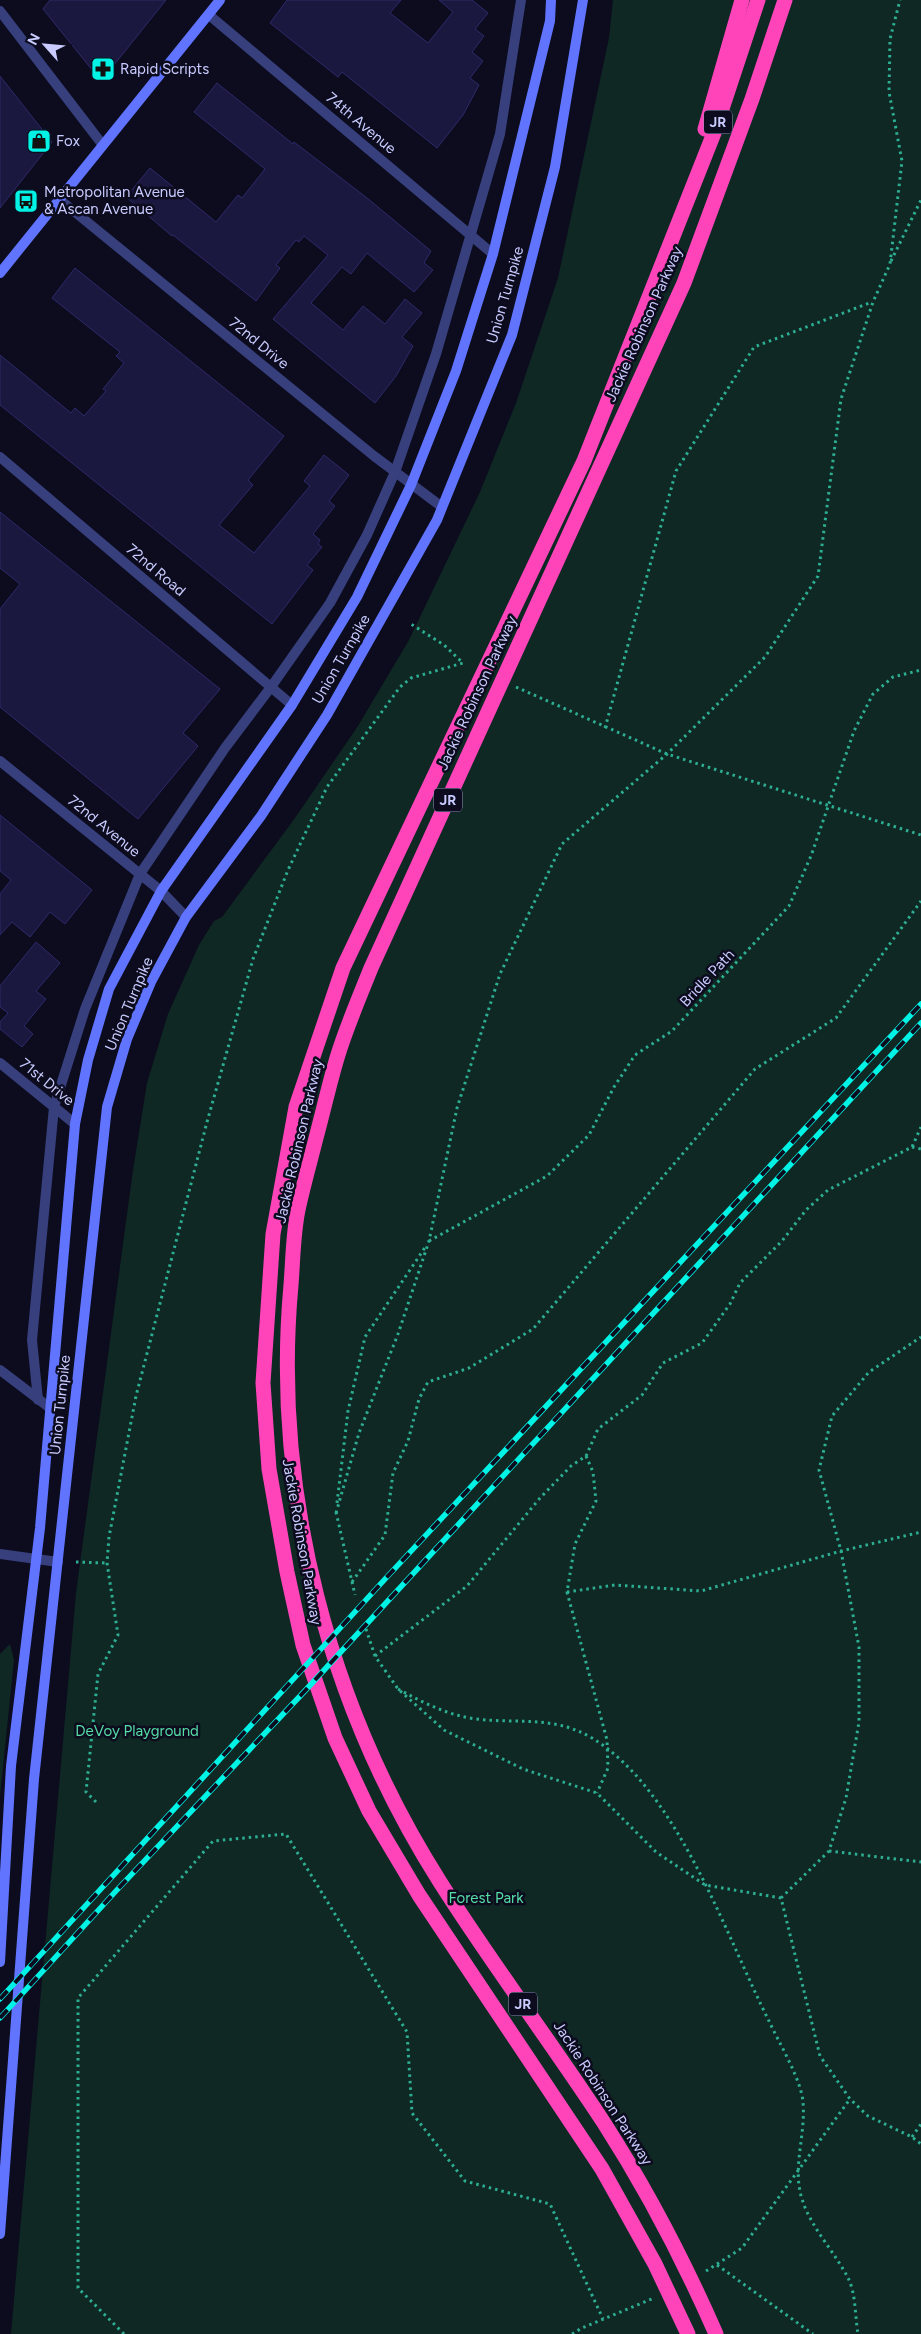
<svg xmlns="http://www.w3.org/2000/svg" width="921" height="2334" font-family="Figtree,sans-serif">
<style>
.green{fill:#0f2823}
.building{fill:#1a183f;stroke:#2d2a6b}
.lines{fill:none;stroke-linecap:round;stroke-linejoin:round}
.path{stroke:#2dae93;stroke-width:3;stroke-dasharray:2.5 4;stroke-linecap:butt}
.street{stroke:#373f7d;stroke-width:10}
.secondary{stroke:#6074ff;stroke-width:10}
.highway{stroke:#ff44ba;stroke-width:15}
.rail-casing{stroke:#01f3e6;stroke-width:5.5}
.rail{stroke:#0c0c1e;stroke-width:4;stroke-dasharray:11;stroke-linecap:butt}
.labels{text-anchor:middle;stroke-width:5;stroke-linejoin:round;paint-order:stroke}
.shield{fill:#0c0c1e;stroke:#9092bc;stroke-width:1}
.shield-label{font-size:14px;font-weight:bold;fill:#c9cbff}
.poi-label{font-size:15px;fill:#c9cbff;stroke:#0c0c1e;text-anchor:start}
.street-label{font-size:15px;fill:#c9cbff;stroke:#0c0c1e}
.park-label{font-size:15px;fill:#56dea7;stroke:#0c0c1e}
</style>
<rect width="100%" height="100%" fill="#0c0c1e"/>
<!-- green -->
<g class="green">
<path d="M613,0H921V2334H11L76,1593L133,1170L147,1083L168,1014L199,945L214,921L222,917L295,818L358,726L409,640L480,492L516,403L558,278L609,38Z"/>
<path d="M10,1644L14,1660L0,1796V1654Z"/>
</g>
<!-- building -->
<g class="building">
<path d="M50,0H166L101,81L43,9Z"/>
<path d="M287,0H401L390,13L428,43L453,12L439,0H472L488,13L475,29L484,36L472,52L483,61L470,78L479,85L463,115L437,148L342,72L338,77L270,23Z"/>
<path d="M0,76L52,142L0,208Z"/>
<path d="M217,83L293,144L294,142L367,198L431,251L424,263L433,270L414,292L367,253L351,274L342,267L311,303L343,330L363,306L385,324L405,299L422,313L402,337L413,346L396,376L375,403L273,319L328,255L304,236L299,242L296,240L276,265L280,268L256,301L173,235L172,236L126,197L150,168L216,222L238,195L242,198L265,169L194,112Z"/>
<path d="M75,268L284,436L248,480L253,485L219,525L254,553L310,486L304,481L324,455L349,475L329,501L335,506L313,534L320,540L318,544L322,547L307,565L313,570L272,624L0,405V355L71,413L75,408L84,416L106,391L103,389L124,363L116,356L120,352L52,298Z"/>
<path d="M0,512L220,689L183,733L198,746L138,819L0,707V609L20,584L0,568Z"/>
<path d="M0,815L92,890L65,924L50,912L30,937L12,922L0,935V894L11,880L0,871Z"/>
<path d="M36,942L60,963L36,991L46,999L24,1026L33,1034L22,1047L0,1029V1022L8,1013L0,1007V986Z"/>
</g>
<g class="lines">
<!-- path -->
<g class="path">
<path d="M891,261L921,200"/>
<path d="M516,687L667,754L921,835"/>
<path d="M605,728L676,471L754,347L872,302"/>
<path d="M912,1147L921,1149"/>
<path d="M429,1241L547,1176L589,1135L614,1087L635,1055L672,1031L789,906L811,856L854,731L873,694L893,677L921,670"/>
<path d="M586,1456L593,1472L596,1501L575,1544L567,1592L607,1740L608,1768L597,1793"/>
<path d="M337,1503L348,1411L365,1337L426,1246"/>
<path d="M336,1512L355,1595"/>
<path d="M336,1513L359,1433L398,1334L429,1241L457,1108L500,974L562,844L667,754L765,657L818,576L841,399L873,302L890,264L902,161L889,92L890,39L900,0"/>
<path d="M76,1562L107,1563"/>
<path d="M352,1582L385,1535L393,1473L408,1441L419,1399L428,1382L469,1368L533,1329L755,1069L836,1018L921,901"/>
<path d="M567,1592L615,1585L701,1591L841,1551L921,1532"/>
<path d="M366,1629L375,1656L398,1689L444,1730L523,1769L597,1793L656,1852L705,1885L781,1898L820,2056L850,2099L868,2116L912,2137L921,2144"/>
<path d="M375,1656L467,1586L540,1498L571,1466L586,1456L598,1429L642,1395L663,1363L702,1343L730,1304L740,1283L782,1241L806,1210L828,1190L912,1147L921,1127"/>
<path d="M398,1689C424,1703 447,1715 476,1719C517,1724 553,1715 592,1738C678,1790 725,1934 769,2021C779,2043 801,2079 803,2102C806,2137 791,2169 803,2202C811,2227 836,2254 848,2278C856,2293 855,2317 858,2334"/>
<path d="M96,1802L86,1792L98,1674L118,1635L107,1563L109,1537L136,1396L207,1122L253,959L288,870L327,787L400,687L411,678L463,663L444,645L411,624"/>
<path d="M829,1851L921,1862"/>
<path d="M781,1898L829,1851L846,1798L859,1722V1647L841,1551L819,1470L832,1416L869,1372L921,1337"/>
<path d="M912,2137L921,2124"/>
<path d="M717,2265L813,2334"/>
<path d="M706,2271L742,2248L850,2099"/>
<path d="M124,2334L78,2288V1998L213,1841L286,1834L407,2032L412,2113L465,2181L550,2204L603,2319"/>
<path d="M572,2334L582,2328L654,2298"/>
</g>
<!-- street -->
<g class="street">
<path d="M0,11L102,144"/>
<path d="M209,15L493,254"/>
<path d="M59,199L374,456L442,507"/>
<path d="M0,457L292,705"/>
<path d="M0,761L161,891L186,917"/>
<path d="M0,1063L75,1124"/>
<path d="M0,1370L50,1408"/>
<path d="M38,1400L32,1340L54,1107L85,1009L140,874L225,748L271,687L330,603L367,535L395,472L436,354L500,134L521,0"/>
<path d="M0,1554L58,1562"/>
</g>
<!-- secondary -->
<g class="secondary">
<path d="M0,273L220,0"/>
<path d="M0,1962L11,1766L40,1528L75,1124L88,1060L109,989L161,891L292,705L357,597L411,485L456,371L493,254L550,21L551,0"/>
<path d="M0,2234L34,1779L107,1107L127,1039L151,982L186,917L261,816L327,715L437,520L512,335L555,167L583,0"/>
</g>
<!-- highway -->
<g class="highway">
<path d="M705,129L742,0"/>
<path d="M688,2334L655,2264L602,2169L419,1895L369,1811L335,1738L303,1645L287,1572L269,1469L263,1383L273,1234L296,1107L343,968L584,461L714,133L758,0"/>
<path d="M716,2334C684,2261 647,2190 604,2123C551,2042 492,1964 440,1882C329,1707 272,1493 291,1285C293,1260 293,1234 298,1210C303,1186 310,1162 316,1138C323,1112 329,1085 337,1058C346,1028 359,998 371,968L684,283L752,99L785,0"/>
</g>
<!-- rail casing -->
<g class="rail-casing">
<g id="rail">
<path d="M0,1999L386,1578L921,1004"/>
<path d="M0,2018L115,1892L302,1694L921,1023"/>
</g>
</g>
<!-- rail -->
<use href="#rail" class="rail"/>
</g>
<!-- icons -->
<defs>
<g id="pharmacy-square" transform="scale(1.25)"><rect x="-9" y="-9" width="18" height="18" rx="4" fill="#01f3e6" stroke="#0c0c1e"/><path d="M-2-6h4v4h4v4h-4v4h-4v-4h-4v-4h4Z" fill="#111"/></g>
<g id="shop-square" transform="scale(1.25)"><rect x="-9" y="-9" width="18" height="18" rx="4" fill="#01f3e6" stroke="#0c0c1e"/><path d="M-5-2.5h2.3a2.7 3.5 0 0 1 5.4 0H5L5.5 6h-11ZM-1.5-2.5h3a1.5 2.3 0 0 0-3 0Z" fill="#111"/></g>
<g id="bus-square" transform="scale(1.25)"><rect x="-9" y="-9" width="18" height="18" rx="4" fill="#01f3e6" stroke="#0c0c1e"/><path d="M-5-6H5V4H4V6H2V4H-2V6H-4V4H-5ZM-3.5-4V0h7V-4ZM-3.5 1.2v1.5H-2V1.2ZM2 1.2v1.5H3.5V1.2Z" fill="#111"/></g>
</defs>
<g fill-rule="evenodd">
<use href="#pharmacy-square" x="103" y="69"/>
<use href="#shop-square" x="39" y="141"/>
<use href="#bus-square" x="26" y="201"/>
</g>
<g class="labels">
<!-- shield labels -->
<g class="shield">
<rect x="704" y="110.5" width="28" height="23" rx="4"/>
<rect x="434" y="788.5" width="28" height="23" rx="4"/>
<rect x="509" y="1992.5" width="28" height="23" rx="4"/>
</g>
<g class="shield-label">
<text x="718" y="127">JR</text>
<text x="448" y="805">JR</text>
<text x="523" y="2009">JR</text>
</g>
<!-- poi labels -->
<g class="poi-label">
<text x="120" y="74">Rapid Scripts</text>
<text x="56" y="146">Fox</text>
<text x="44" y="197">Metropolitan Avenue<tspan x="44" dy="17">&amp; Ascan Avenue</tspan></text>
</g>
<!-- street labels -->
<g class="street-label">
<text transform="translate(361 123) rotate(40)" y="5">74th Avenue</text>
<text transform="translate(505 295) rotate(-74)" y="5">Union Turnpike</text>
<text transform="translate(644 324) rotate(-66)" y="5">Jackie Robinson Parkway</text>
<text transform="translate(259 343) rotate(39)" y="5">72nd Drive</text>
<text transform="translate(156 570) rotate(40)" y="5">72nd Road</text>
<text transform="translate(341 659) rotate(-60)" y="5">Union Turnpike</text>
<text transform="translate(477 693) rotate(-65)" y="5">Jackie Robinson Parkway</text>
<text transform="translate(104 826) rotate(39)" y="5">72nd Avenue</text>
<text transform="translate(707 978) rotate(-47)" y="5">Bridle Path</text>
<text transform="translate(129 1004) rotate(-67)" y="5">Union Turnpike</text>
<text transform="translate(47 1082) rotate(39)" y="5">71st Drive</text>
<text transform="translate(299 1141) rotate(-77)" y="5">Jackie Robinson Parkway</text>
<text transform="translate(60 1405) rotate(-84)" y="5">Union Turnpike</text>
<text transform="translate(302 1542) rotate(80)" y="5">Jackie Robinson Parkway</text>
<text transform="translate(603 2093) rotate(57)" y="5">Jackie Robinson Parkway</text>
</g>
<!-- park labels -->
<g class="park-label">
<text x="137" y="1736">DeVoy Playground</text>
<text x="486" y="1903">Forest Park</text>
</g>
</g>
<!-- north arrow -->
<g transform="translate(45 45) rotate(297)" stroke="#0c0c1e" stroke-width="4" paint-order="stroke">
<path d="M0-4L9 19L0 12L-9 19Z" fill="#c9cbff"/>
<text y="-8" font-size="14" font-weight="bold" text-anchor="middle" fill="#c9cbff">N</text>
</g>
</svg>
